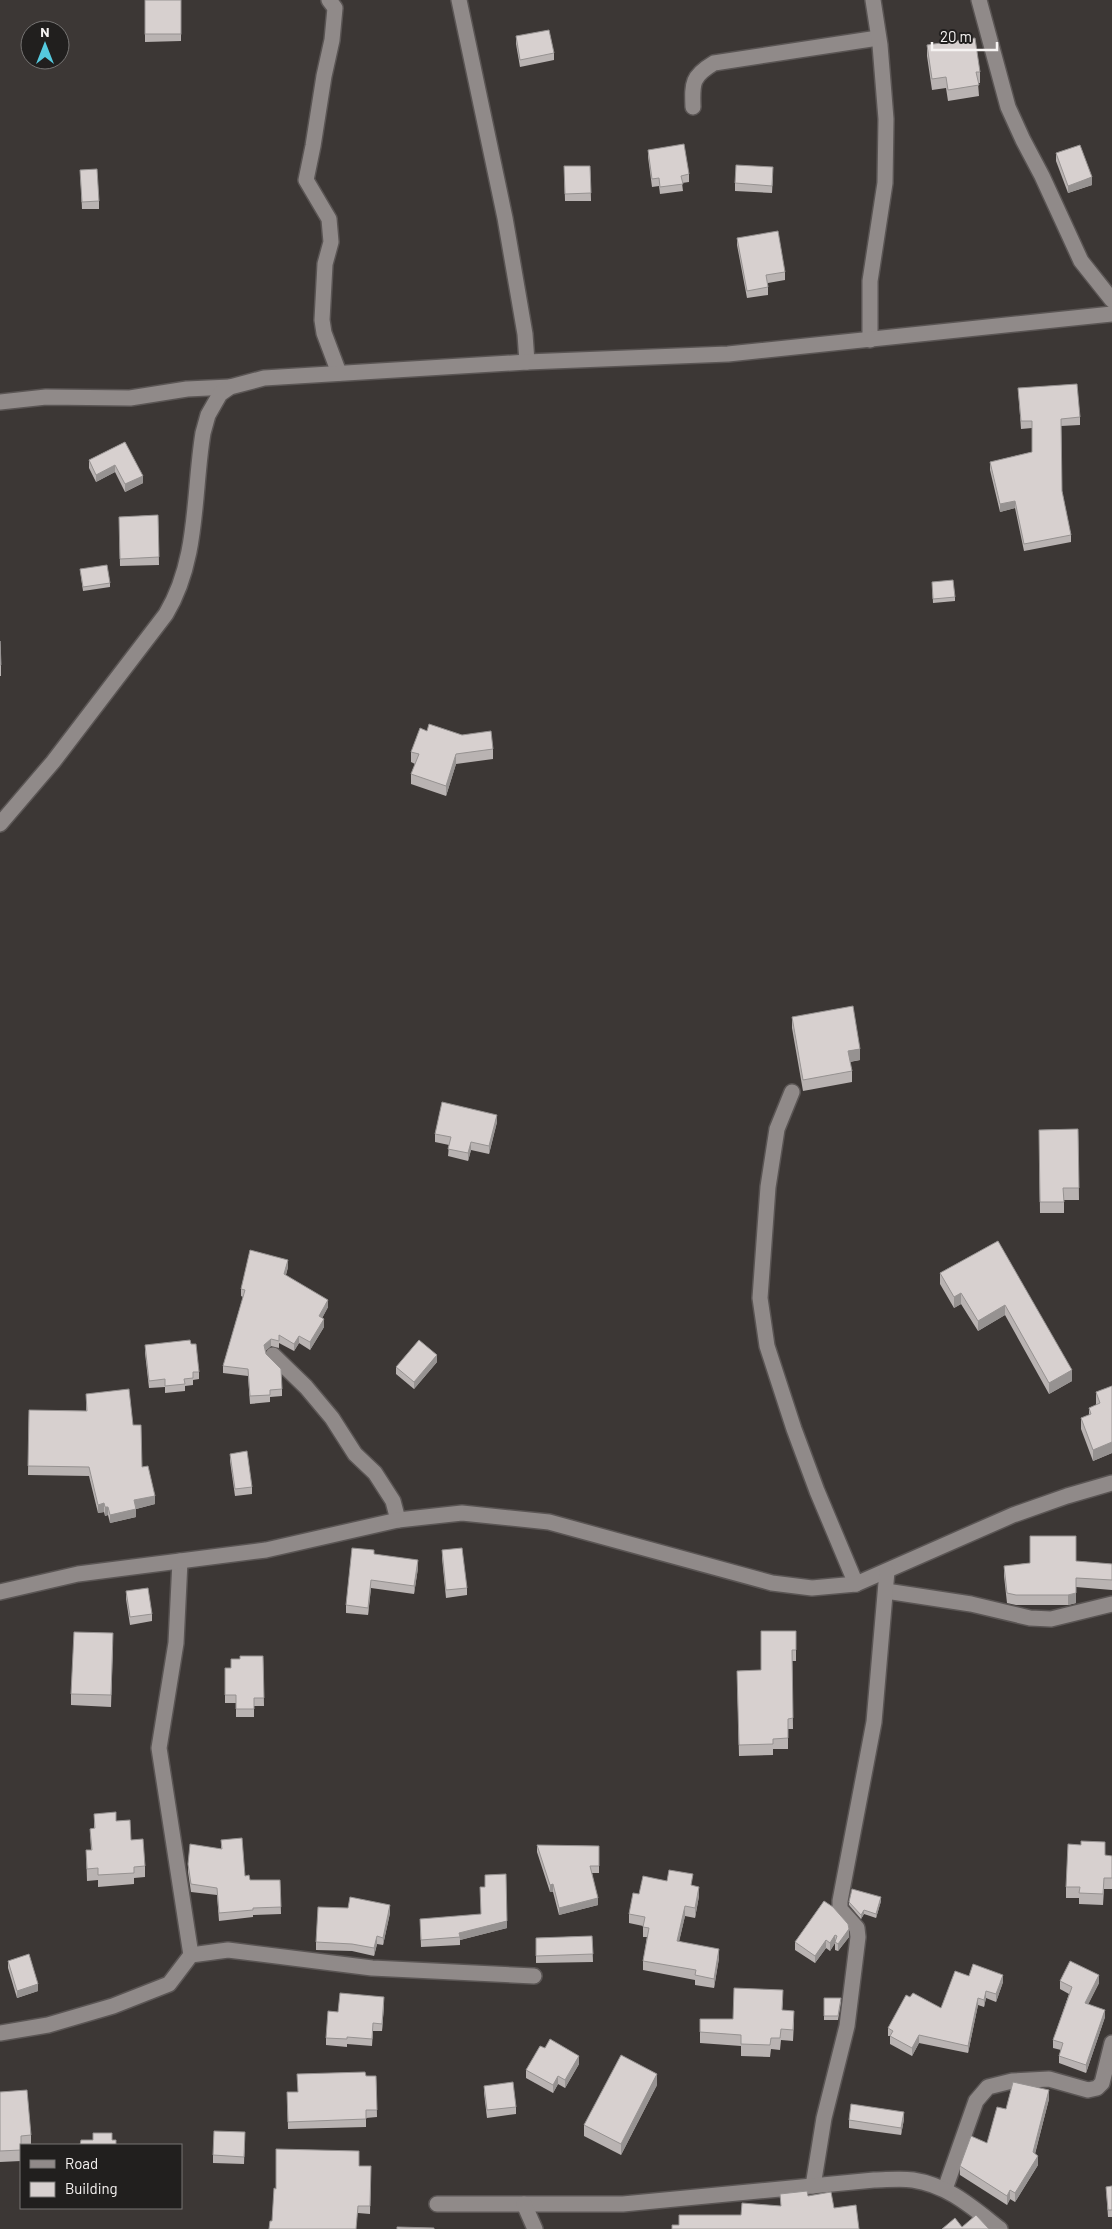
<svg xmlns="http://www.w3.org/2000/svg" width="1112" height="2229" font-family="Barlow,sans-serif">
<style>
.lines{fill:none;stroke-linecap:round;stroke-linejoin:round}
.minor-casing{stroke:#5a5554;stroke-width:18}
.minor{stroke:#908a89;stroke-width:15}
.wall{fill:#b9b3b2}
.shaded-wall{fill:#969291}
.building{fill:#d7d0cf;stroke:#969291}
</style>
<rect width="100%" height="100%" fill="#3c3735"/>
<g class="lines">
<!-- minor casing -->
<g class="minor-casing">
<g id="minor">
<path d="M329,0L335,8L332,40L324,76L313,146L306,180L329,219L331,242L325,264L322,320L324,333L339,373"/>
<path d="M459,0L505,218L525,334L527,362"/>
<path d="M979,0L1008,107L1023,140L1042,176L1081,261L1112,300"/>
<path d="M693,107C692,83 692,76 714,63L878,38"/>
<path d="M870,340V281L885,183L886,119L880,45L873,0"/>
<path d="M0,402L46,397L130,398L187,389L230,387"/>
<path d="M0,824L53,762L166,614C199,559 193,494 203,433L208,415L220,394L230,387L264,378L527,362L728,354L1112,314"/>
<path d="M792,1092L777,1129L768,1187L760,1298L767,1346L794,1429L817,1491L856,1584"/>
<path d="M273,1355L306,1387L332,1418L355,1454L375,1473L393,1501L398,1520"/>
<path d="M180,1561L176,1643L159,1748L191,1955"/>
<path d="M886,1591L971,1604L1030,1618L1051,1619L1112,1604"/>
<path d="M0,1592L78,1574L266,1550L398,1520L462,1513L549,1522L772,1583L812,1588L856,1584L1013,1515L1067,1496L1112,1483"/>
<path d="M0,2033L48,2025L113,2006L169,1984L191,1955L228,1950L372,1968L534,1976"/>
<path d="M813,2186L824,2118L847,2026L858,1937L857,1928L840,1909V1901L874,1722L887,1571"/>
<path d="M945,2189L976,2101L988,2087L1012,2081L1049,2079L1088,2090L1097,2088L1102,2083L1112,2043"/>
<path d="M437,2204H623L874,2180C886,2180 900,2178 913,2180C948,2185 973,2208 1000,2229"/>
<path d="M524,2204L535,2229"/>
</g>
</g>
<!-- minor -->
<use href="#minor" class="minor"/>
</g>
<!-- wall -->
<g class="wall">
<path d="M145,0H181V41L145,42Z"/>
<path d="M516,36L554,53V60L520,67L516,44Z"/>
<path d="M927,45L980,72V83H978L979,96L948,101L946,88L932,90L927,56Z"/>
<path d="M648,150L689,174V182L682,183L683,191L660,194L659,186L652,187L648,157Z"/>
<path d="M1056,153L1092,185L1068,193L1056,161Z"/>
<path d="M564,166H590L591,201H565Z"/>
<path d="M80,170L99,201V209H82Z"/>
<path d="M773,175L772,193L735,191V183Z"/>
<path d="M737,238L785,272V280L768,283V295L747,298L737,245Z"/>
<path d="M1018,388L1080,417V425L1061,426L1062,491L1071,535V542L1024,551L1015,508L1000,512L990,470V462L1032,452V428L1021,429Z"/>
<path d="M125,442L143,483L125,492L115,472L96,482L89,468V460Z"/>
<path d="M158,515L159,565L120,566L119,517Z"/>
<path d="M80,569L110,583V587L83,591Z"/>
<path d="M932,582L955,597V601L933,603Z"/>
<path d="M0,641L1,665V676H0Z"/>
<path d="M427,731L493,749V759L456,764L446,796L411,784V774L415,764L411,762V752Z"/>
<path d="M792,1017L860,1060L850,1062L852,1071V1082L803,1091L792,1028Z"/>
<path d="M497,1122L489,1154L471,1150L468,1161L448,1156L449,1145L435,1142V1134Z"/>
<path d="M1078,1129L1079,1200H1064V1213H1040L1039,1130Z"/>
<path d="M998,1241L1072,1381L1049,1394L1005,1315L978,1331L961,1304L954,1308L940,1284V1273Z"/>
<path d="M288,1267L286,1275L328,1307L322,1318L324,1327L310,1350L299,1343L294,1351L279,1343V1348L271,1346L265,1351L266,1354L282,1389V1396L270,1397V1402L250,1404L248,1376L223,1373V1366L243,1297L241,1296V1289Z"/>
<path d="M191,1344L199,1372V1379L193,1380V1385L185,1386V1391L165,1393V1387L149,1388L145,1353V1345Z"/>
<path d="M437,1362L414,1389L396,1374V1367Z"/>
<path d="M1112,1386V1453L1093,1461L1081,1429V1418L1089,1415V1408L1096,1405V1392Z"/>
<path d="M86,1394L133,1425L142,1467L155,1504L136,1509V1517L110,1523L108,1515L105,1516L104,1512L98,1513L89,1476L28,1475L29,1410L86,1411Z"/>
<path d="M230,1454L252,1487V1494L235,1496L230,1461Z"/>
<path d="M442,1550L467,1588V1595L446,1598L442,1558Z"/>
<path d="M374,1554L418,1568L414,1594L371,1588L368,1615L346,1613V1605Z"/>
<path d="M1076,1561L1112,1564V1590L1076,1587V1603L1068,1605H1016L1007,1603L1004,1576V1566L1030,1563Z"/>
<path d="M126,1591L152,1614V1621L130,1625L126,1599Z"/>
<path d="M796,1631V1661H792L793,1729H788V1749H773V1755L739,1756L737,1671L761,1670Z"/>
<path d="M113,1644L111,1707L71,1705V1694Z"/>
<path d="M263,1656L264,1706H254V1717H236V1703H225V1668H231L240,1659Z"/>
<path d="M94,1814L116,1821L131,1840L145,1866V1877L134,1878V1884L98,1887V1880L87,1881L86,1850H91L90,1829L94,1828Z"/>
<path d="M221,1840L245,1876L250,1880H280L281,1914L253,1915V1917L219,1921L217,1895L191,1892L188,1872V1864L221,1849Z"/>
<path d="M537,1845L599,1846V1873H592L598,1905L559,1915L553,1892H550L537,1852Z"/>
<path d="M1105,1856H1112V1889H1104L1103,1905L1079,1904V1898H1066V1887Z"/>
<path d="M693,1885L699,1896L695,1918L685,1916L679,1941L719,1958L714,1988L695,1985V1980L643,1970V1961L647,1937H643V1926L629,1923V1914L639,1894Z"/>
<path d="M824,1901L849,1937L838,1951L835,1950V1943L830,1951L826,1948L815,1963L795,1950V1942Z"/>
<path d="M881,1901L876,1918L864,1914L861,1919L849,1905V1902Z"/>
<path d="M390,1913L383,1945L377,1944L374,1956L352,1951L316,1950V1942Z"/>
<path d="M420,1919L507,1928L460,1940V1945L421,1947Z"/>
<path d="M592,1936L593,1962L536,1963V1938Z"/>
<path d="M8,1961L38,1991L17,1998L8,1968Z"/>
<path d="M969,1976L1003,1982L996,2002L986,1998L984,2007L978,2005L968,2053L919,2043L912,2056L890,2044V2036H888V2028L910,1997L941,2008Z"/>
<path d="M1060,1981L1099,1983L1088,2004L1105,2017L1086,2073L1059,2063V2056L1061,2050L1053,2048V2040L1069,1994L1060,1989Z"/>
<path d="M824,1998L841,2002L838,2020H824Z"/>
<path d="M783,2001L782,2010L794,2022L793,2041L781,2040L780,2050L771,2049L770,2057L741,2056V2046L700,2043V2019H733Z"/>
<path d="M384,2005L382,2031H373L372,2046L347,2044V2047L326,2045V2038L338,2012Z"/>
<path d="M579,2064L565,2088L558,2084L553,2093L526,2078V2070Z"/>
<path d="M366,2076H376L377,2117L366,2118V2127L288,2129L287,2092H298Z"/>
<path d="M657,2085L621,2155L584,2136V2125Z"/>
<path d="M484,2086L516,2107V2114L487,2118L484,2093Z"/>
<path d="M0,2092L31,2135V2145H21V2161L0,2162Z"/>
<path d="M1049,2099L1035,2154L1038,2165L1015,2202L1010,2199L1007,2205L960,2175V2166L987,2143L1006,2109Z"/>
<path d="M904,2119L901,2135L849,2128V2120Z"/>
<path d="M245,2132L244,2164L213,2163V2155Z"/>
<path d="M359,2166H371L370,2214L358,2213L276,2189Z"/>
<path d="M1112,2186V2217H1108L1106,2187Z"/>
</g>
<!-- shaded-wall -->
<g class="shaded-wall">
<path d="M1092,177V185L1068,193V186Z"/>
<path d="M115,465V472L96,482V475Z"/>
<path d="M143,476V483L125,492V484Z"/>
<path d="M1015,501V508L1000,512V504Z"/>
<path d="M456,754V764L446,796V786Z"/>
<path d="M860,1049V1060L848,1062V1051Z"/>
<path d="M497,1115V1122L489,1154V1146Z"/>
<path d="M471,1142V1150L468,1161V1153Z"/>
<path d="M288,1260V1267L284,1281V1274Z"/>
<path d="M961,1293V1304L954,1308V1297Z"/>
<path d="M328,1300V1307L319,1324V1316Z"/>
<path d="M1005,1305V1315L978,1331V1321Z"/>
<path d="M324,1319V1327L310,1350V1342Z"/>
<path d="M299,1336V1343L294,1351V1344Z"/>
<path d="M271,1339V1346L264,1352V1345Z"/>
<path d="M437,1355V1362L414,1389V1382Z"/>
<path d="M1072,1370V1381L1049,1394V1383Z"/>
<path d="M1112,1442V1453L1093,1461V1450Z"/>
<path d="M155,1496V1504L136,1509V1517L110,1523V1515L134,1500Z"/>
<path d="M104,1503V1512L98,1513V1505Z"/>
<path d="M105,1507H108V1515L105,1516Z"/>
<path d="M418,1560V1568L414,1594V1586Z"/>
<path d="M371,1580V1588L368,1615V1608Z"/>
<path d="M1076,1593V1603L1068,1605V1595Z"/>
<path d="M553,1884V1892H550V1885Z"/>
<path d="M699,1887V1896L695,1918V1908Z"/>
<path d="M881,1897V1901L876,1918V1914Z"/>
<path d="M598,1898V1905L559,1915V1908Z"/>
<path d="M390,1905V1913L383,1945V1938Z"/>
<path d="M685,1906V1916L677,1951V1941Z"/>
<path d="M864,1910V1914L861,1919V1915Z"/>
<path d="M507,1921V1928L460,1940L459,1933Z"/>
<path d="M849,1929V1937L838,1951V1944Z"/>
<path d="M835,1935V1943L830,1951V1943Z"/>
<path d="M377,1936V1944L374,1956V1948Z"/>
<path d="M826,1940V1948L815,1963V1956Z"/>
<path d="M719,1949V1958L714,1988V1979Z"/>
<path d="M1003,1975V1982L996,2002V1994Z"/>
<path d="M1099,1975V1983L1085,2011V2003Z"/>
<path d="M38,1984V1991L17,1998V1991Z"/>
<path d="M986,1991V1998L984,2007V2000Z"/>
<path d="M384,1997V2005L382,2031V2024Z"/>
<path d="M978,1998V2005L968,2053V2046Z"/>
<path d="M1105,2010V2017L1086,2073V2065Z"/>
<path d="M919,2035V2043L912,2056V2048Z"/>
<path d="M579,2056V2064L565,2088V2080Z"/>
<path d="M657,2074V2085L621,2155V2144Z"/>
<path d="M558,2076V2084L553,2093V2085Z"/>
<path d="M1049,2090V2099L1033,2161V2152Z"/>
<path d="M904,2112V2119L901,2135V2128Z"/>
<path d="M1038,2156V2165L1015,2202V2193Z"/>
<path d="M1010,2190V2199L1007,2205V2196Z"/>
</g>
<!-- building -->
<g class="building">
<rect x="145" y="0" width="36" height="34"/>
<path d="M549,30L554,53L520,60L516,36Z"/>
<path d="M975,38L980,72H976L979,85L948,90L946,77L932,79L927,45Z"/>
<path d="M684,144L689,174L681,176L683,184L660,187L659,178L652,179L648,150Z"/>
<path d="M1080,145L1092,177L1068,186L1056,153Z"/>
<path d="M736,165L773,167L772,186L735,183Z"/>
<path d="M564,166H590L591,193L565,194Z"/>
<path d="M97,169L99,201L82,202L80,170Z"/>
<path d="M778,231L785,272L766,275L768,287L747,291L737,238Z"/>
<path d="M1077,384L1080,417L1061,419L1062,491L1071,535L1024,544L1015,501L1000,504L990,462L1032,452V421H1021L1018,388Z"/>
<path d="M125,442L143,476L125,484L115,465L96,475L89,460Z"/>
<path d="M158,515L159,557L120,559L119,517Z"/>
<path d="M107,565L110,583L83,587L80,569Z"/>
<path d="M953,580L955,597L933,599L932,582Z"/>
<path d="M0,641L1,665H0Z"/>
<path d="M429,724L462,735L491,731L493,749L456,754L446,786L411,774L419,754L411,752L420,728L427,731Z"/>
<path d="M853,1006L860,1049L848,1051L852,1071L803,1080L792,1017Z"/>
<path d="M442,1102L497,1115L489,1146L471,1142L468,1153L448,1149L451,1137L435,1134Z"/>
<path d="M1078,1129L1079,1188H1063L1064,1202H1040L1039,1130Z"/>
<path d="M998,1241L1072,1370L1049,1383L1005,1305L978,1321L961,1293L954,1297L940,1273Z"/>
<path d="M250,1250L288,1260L284,1274L328,1300L319,1316L324,1319L310,1342L299,1336L294,1344L279,1335V1341L271,1339L264,1345L266,1354L281,1369L282,1389L270,1390V1395L250,1396L248,1369L223,1366L245,1290L241,1289Z"/>
<path d="M190,1340L191,1344H196L199,1372H193V1378L184,1379L185,1384L165,1386V1379L149,1381L145,1345Z"/>
<path d="M419,1340L437,1355L414,1382L396,1367Z"/>
<path d="M1112,1386V1442L1093,1450L1081,1418L1091,1414L1089,1408L1100,1403L1096,1392Z"/>
<path d="M129,1389L133,1425H141L142,1467L148,1466L155,1496L134,1500L136,1509L110,1515L108,1507H105L104,1503L98,1505L89,1467L28,1466L29,1410L87,1411L86,1394Z"/>
<path d="M247,1451L252,1487L235,1489L230,1454Z"/>
<path d="M1030,1536H1076V1561L1112,1564V1580L1076,1578V1593L1068,1595H1016L1007,1593L1004,1566L1030,1563Z"/>
<path d="M352,1548L374,1550V1554L418,1560L414,1586L371,1580L368,1608L346,1605Z"/>
<path d="M462,1548L467,1588L446,1590L442,1550Z"/>
<path d="M148,1588L152,1614L130,1617L126,1591Z"/>
<path d="M761,1631H796V1650H792L793,1718L788,1719V1738L773,1739V1744L739,1745L737,1671L761,1670Z"/>
<path d="M74,1632L113,1633L111,1695L71,1694Z"/>
<path d="M240,1656H263L264,1698H254V1709H236V1695H225V1668H231V1659H240Z"/>
<path d="M116,1812V1821L130,1820L131,1840L143,1839L145,1866L134,1867V1873L98,1875V1868L87,1869L86,1850H92L90,1829L95,1828L94,1814Z"/>
<path d="M242,1838L245,1876L249,1875L250,1880H280L281,1907L253,1908V1910L219,1913L217,1888L191,1884L188,1864L190,1844L222,1849L221,1840Z"/>
<path d="M1081,1841L1105,1842V1855L1112,1856V1878H1104L1103,1894L1079,1893L1080,1887H1066L1068,1844L1081,1845Z"/>
<path d="M537,1845L599,1846V1866H590L598,1898L559,1908L553,1884L550,1885Z"/>
<path d="M669,1870L693,1874L691,1885L699,1887L695,1908L685,1906L677,1941L719,1949L714,1979L695,1975L696,1970L643,1961L649,1928L643,1927L645,1917L629,1914L633,1893L639,1894L643,1876L667,1881Z"/>
<path d="M506,1874L507,1921L459,1933L460,1937L421,1940L420,1919L481,1914L480,1887H485V1875Z"/>
<path d="M852,1889L881,1897L876,1914L864,1910L861,1915L849,1902Z"/>
<path d="M350,1897L390,1905L383,1938L377,1936L374,1948L352,1944L316,1942L318,1907L348,1908Z"/>
<path d="M824,1901L833,1907L848,1924L849,1929L838,1944L835,1942L837,1936L835,1935L830,1943L826,1940L815,1956L795,1942Z"/>
<path d="M592,1936L593,1954L536,1956V1938Z"/>
<path d="M29,1954L38,1984L17,1991L8,1961Z"/>
<path d="M1070,1961L1099,1975L1085,2003L1105,2010L1086,2065L1059,2056L1063,2043L1053,2040L1072,1987L1060,1981Z"/>
<path d="M973,1964L1003,1975L996,1994L986,1991L984,2000L978,1998L968,2046L919,2035L912,2048L890,2036L893,2031L888,2028L906,1995L910,1997L913,1993L941,2008L955,1971L969,1976Z"/>
<path d="M734,1988L783,1990L782,2010L794,2011L793,2030L781,2029L780,2038H771L770,2045L741,2044V2035L700,2032V2019H733Z"/>
<path d="M340,1993L384,1997L382,2024L373,2023L372,2039L347,2037V2039L326,2038L328,2011L338,2012Z"/>
<path d="M824,1998H841L838,2016H824Z"/>
<path d="M550,2039L579,2056L565,2080L558,2076L553,2085L526,2070L540,2046L545,2048Z"/>
<path d="M621,2055L657,2074L621,2144L584,2125Z"/>
<path d="M365,2072L366,2076H376L377,2110H366V2119L288,2122L287,2092H298L297,2074Z"/>
<path d="M513,2082L516,2107L487,2110L484,2086Z"/>
<path d="M1013,2082L1049,2090L1033,2152L1038,2156L1015,2193L1010,2190L1007,2196L960,2166L971,2136L987,2143L997,2107L1006,2109Z"/>
<path d="M27,2090L31,2135L21,2136V2150L0,2151V2092Z"/>
<path d="M851,2104L904,2112L901,2128L849,2120Z"/>
<path d="M214,2131L245,2132L244,2157L213,2155Z"/>
<path d="M93,2133H112V2140H116V2145H80L81,2140H93Z"/>
<path d="M276,2149L359,2151V2166H371L370,2206H358L356,2229H269L270,2221H272L274,2188L276,2189Z"/>
<path d="M1112,2186V2210H1108L1106,2187Z"/>
<path d="M807,2191L808,2196L831,2192L834,2208L856,2205L859,2229H672V2225H679V2215H741L742,2203L781,2206L780,2194Z"/>
<path d="M976,2215L989,2229H942L955,2218L962,2227Z"/>
<path d="M397,2227L434,2228V2229H397Z"/>
</g>
<!-- legend -->
<rect x="20" y="2144" width="162" height="65" fill="#211f1e" stroke="#767473"/>
<rect x="30" y="2160" width="25" height="8" fill="#908a89" stroke="#767473"/>
<text x="65" y="2169" font-size="15" fill="#f6f3f2">Road</text>
<rect x="30" y="2182" width="25" height="15" fill="#d7d0cf" stroke="#767473"/>
<text x="65" y="2194" font-size="15" fill="#f6f3f2">Building</text>
<!-- north arrow -->
<g transform="translate(45 45)"><circle r="24" fill="#211f1e" stroke="#767473"/>
<path d="M0-4L9 19L0 12L-9 19Z" fill="#55cadf"/>
<text y="-8" font-size="14" font-weight="bold" text-anchor="middle" fill="#f6f3f2">N</text>
</g>
<!-- scale -->
<path d="M932 42v8h65v-8" fill="none" stroke="#f6f3f2" stroke-width="2.5"/>
<text x="940" y="42" font-size="15" fill="#f6f3f2" stroke="#211f1e" stroke-width="4" paint-order="stroke">20 m</text>
</svg>
